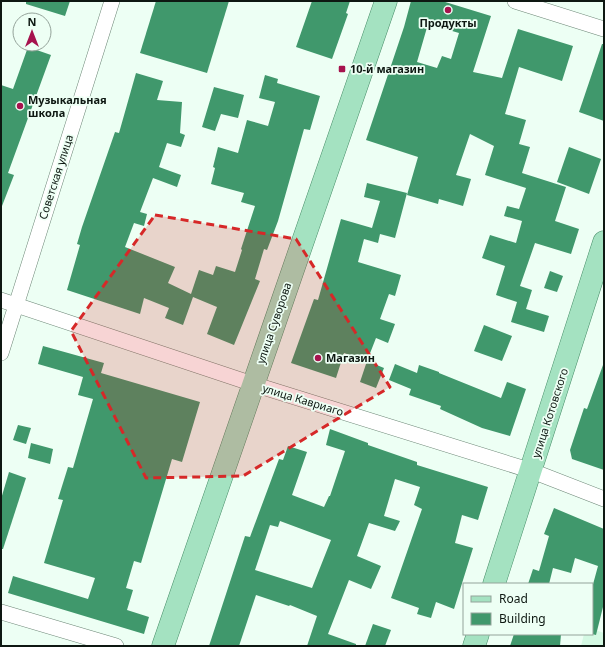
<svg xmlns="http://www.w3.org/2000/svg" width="605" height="647" font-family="'Noto Sans',sans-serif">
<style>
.built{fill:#d4f9e3}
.building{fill:#40986c;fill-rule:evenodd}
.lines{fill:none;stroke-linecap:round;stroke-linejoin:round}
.street-casing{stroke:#6d8777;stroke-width:16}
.primary-casing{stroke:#488e69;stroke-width:23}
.street{stroke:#fff;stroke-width:15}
.primary{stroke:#a4e2c1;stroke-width:22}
.marked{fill:#d62828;fill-opacity:0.2;stroke:#d62828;stroke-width:3;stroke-dasharray:8 5;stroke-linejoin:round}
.poi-dot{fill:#a6134e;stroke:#edfff4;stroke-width:1.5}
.labels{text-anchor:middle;stroke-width:3.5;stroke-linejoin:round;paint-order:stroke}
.poi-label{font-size:11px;font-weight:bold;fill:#0e1812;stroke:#edfff4;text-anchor:start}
.street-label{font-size:11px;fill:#0e1812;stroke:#edfff4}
</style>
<rect width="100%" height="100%" fill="#edfff4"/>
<!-- built -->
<path class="built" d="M592,629L604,633V646H581L584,634H592Z"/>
<!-- building -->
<g class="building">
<path d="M26,1H70L65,16L26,4Z"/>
<path d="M156,1H229L207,73L140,53Z"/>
<path d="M312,1H350L346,13L348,14L332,59L296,47Z"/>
<path d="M411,1H442L491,16L473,72L502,78L518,29L573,46L562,81L519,67L505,114L526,120L519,144L530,147L522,173L566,187L555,221L579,229L571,254L535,243L520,286L532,290L526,309L549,316L544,332L511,322L517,302L496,295L505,266L482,258L490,235L516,243L522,221L504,216L507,206L519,209L526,188L485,175L494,146L470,134L456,175L471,179L463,206L439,199L438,204L407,195L418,157L366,140L404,27ZM428,24L459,33L451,59L442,56L437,68L417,62Z"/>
<path d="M602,44H604V121L579,112Z"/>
<path d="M28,47L51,55L8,173L14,175L2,206L1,85L13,89Z"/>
<path d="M136,73L163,81L157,100L182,102L180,133L185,135L181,147L167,143L159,167L181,175L177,187L153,178L140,212L147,214L144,226L134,223L125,247L175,267L168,283L191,294L199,270L213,275L216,266L235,272L242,250L241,249L255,206L241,202L244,193L211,184L215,168L213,167L218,147L238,153L247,120L268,126L275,102L259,98L265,75L278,79L277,83L320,96L310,130L304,129L278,221L267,250L264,249L255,279L260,281L234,345L207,334L217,307L193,297L183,325L165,318L169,308L144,298L140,314L67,290L80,245L77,244L82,227L115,132L119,133Z"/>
<path d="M214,87L244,95L238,118L221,114L215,131L202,127Z"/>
<path d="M569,147L601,159L589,194L557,182Z"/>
<path d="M367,183L407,193L395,238L380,234L378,243L364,239L358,262L401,275L395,296L389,294L380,319L395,324L388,343L376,338L367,361L344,353L336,378L291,363L314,299L318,300L341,219L372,228L380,201L364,197Z"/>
<path d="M550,271L563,276L557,292L544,288Z"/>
<path d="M484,325L512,336L502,361L474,351Z"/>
<path d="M43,346L104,363L101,373L200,402L182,462L172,459L141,563L134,561L126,588L133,590L127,610L149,617L144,634L8,593L13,576L88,599L95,578L44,563L63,500L58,499L68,467L73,468L93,399L78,395L83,377L38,364Z"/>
<path d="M367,361L384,368L376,388L360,382Z"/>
<path d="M395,364L417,373L419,365L439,372V373L501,398L507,382L526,389L510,436L482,428L440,409L441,406L409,395L411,389L389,380Z"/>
<path d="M603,365H604V470L572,459L570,450L584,408L587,409Z"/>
<path d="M18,425L31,428L26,444L13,440Z"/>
<path d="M330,429L368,443V445L417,462V465L488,487L478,520L462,515L455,543L473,548L454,609L436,602L431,618L417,614L419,608L391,598L422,509L414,505L420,487L395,479L384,516L400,521L395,531L369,523L357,556L381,566L371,589L349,580L328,634L356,644V646H307L317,616L290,605L289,606L256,595L239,646H209L245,536L250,537L279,459L283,460L288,446L307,452L292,495L324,507L329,496H330L345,451L326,445ZM280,521L331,540L312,588L255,570L270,525L278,527Z"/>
<path d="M31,443L53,449L50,464L28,458Z"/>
<path d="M9,472L26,478L3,549H1V499Z"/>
<path d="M554,508L604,529V603L596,635L592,634V588L598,566L575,558L571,573L553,568L549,584H528L533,569L539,571L549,536L544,534Z"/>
<path d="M373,624L391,630L385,646H365Z"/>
<path d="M514,634H561L560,646H510Z"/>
</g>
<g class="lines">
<!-- street casing -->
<g class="street-casing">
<g id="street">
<path d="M515,1L604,29"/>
<path d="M1,300L253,384L532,471L604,499"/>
<path d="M1,353L112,1"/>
<path d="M1,612L116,646"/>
</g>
</g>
<!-- primary casing -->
<g class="primary-casing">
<g id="primary">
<path d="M494,584L604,242"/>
<path d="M163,646L386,1"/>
<path d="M474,646L478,634"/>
</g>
</g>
<!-- street -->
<use href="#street" class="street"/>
<!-- primary -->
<use href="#primary" class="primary"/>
</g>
<!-- marked area -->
<path class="marked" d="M155,215L296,239L390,387L243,476L146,478L71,331Z"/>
<!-- markers -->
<g class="poi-dot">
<circle cx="448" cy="10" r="4"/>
<rect x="338" y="65" width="8" height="8" rx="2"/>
<circle cx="20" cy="106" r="4"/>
<circle cx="318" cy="358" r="4"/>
</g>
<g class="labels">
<!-- poi labels -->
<g class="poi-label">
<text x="448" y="27" text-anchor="middle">Продукты</text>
<text x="350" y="73">10-й магазин</text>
<text x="28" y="104">Музыкальная<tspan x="28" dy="13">школа</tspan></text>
<text x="326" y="362">Магазин</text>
</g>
<!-- street labels -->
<g class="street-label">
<text transform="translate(56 177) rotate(-72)" y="4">Советская улица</text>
<text transform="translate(274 323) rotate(-71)" y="4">улица Суворова</text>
<text transform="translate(303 400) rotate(17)" y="4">улица Кавриаго</text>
<text transform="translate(550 413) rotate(-72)" y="4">улица Котовского</text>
</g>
</g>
<!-- border -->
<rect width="605" height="647" fill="none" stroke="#0e1812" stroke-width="4"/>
<!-- legend -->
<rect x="463" y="583" width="130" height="52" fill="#edfff4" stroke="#94a39a"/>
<rect x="471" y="596" width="20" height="6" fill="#a4e2c1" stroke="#94a39a"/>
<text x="499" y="603" font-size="12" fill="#0e1812">Road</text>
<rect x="471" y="613" width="20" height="12" fill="#40986c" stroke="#94a39a"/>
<text x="499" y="623" font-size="12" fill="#0e1812">Building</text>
<!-- north arrow -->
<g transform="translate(32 32)"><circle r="19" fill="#edfff4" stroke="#94a39a"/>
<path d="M0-3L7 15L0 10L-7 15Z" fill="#a6134e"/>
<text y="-6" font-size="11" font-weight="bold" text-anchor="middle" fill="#0e1812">N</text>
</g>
</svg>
